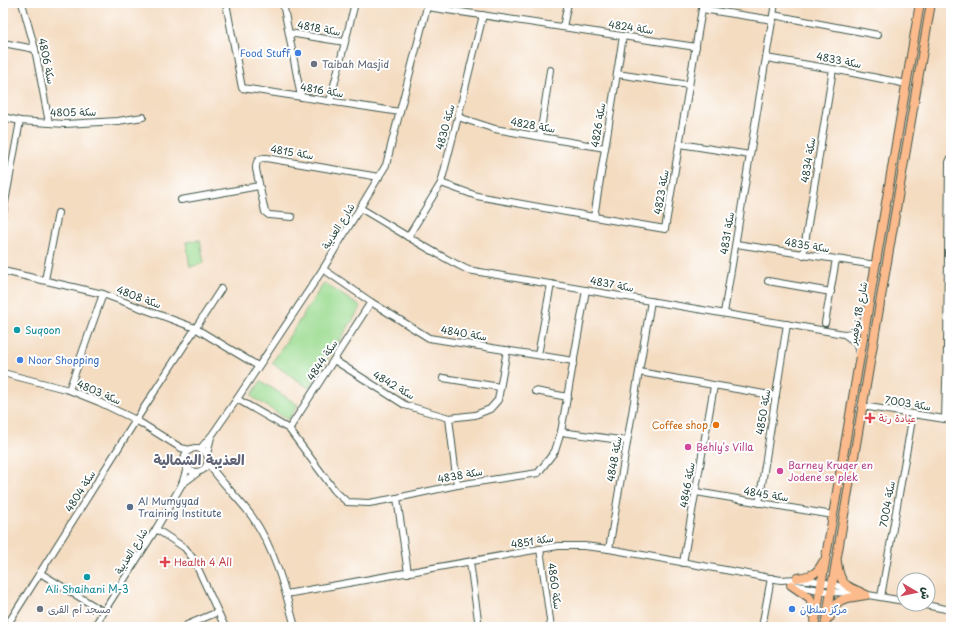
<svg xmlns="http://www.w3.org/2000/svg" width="954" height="630" font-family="'Playpen Sans','Playpen Sans Arabic',sans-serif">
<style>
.green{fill:#9cdc92;stroke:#5e8c63}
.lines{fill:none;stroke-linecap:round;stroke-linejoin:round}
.minor-casing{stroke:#3f5549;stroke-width:8}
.major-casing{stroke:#3f5549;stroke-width:10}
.minor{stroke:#fff;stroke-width:6}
.major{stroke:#fbbb8d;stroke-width:8}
.shop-dot{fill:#3f7fe0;stroke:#fff;stroke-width:1.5}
.worship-dot{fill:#6b7280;stroke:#fff;stroke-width:1.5}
.culture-dot{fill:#0f9aa8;stroke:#fff;stroke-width:1.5}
.health-dot{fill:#e0444e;stroke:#fff;stroke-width:1.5}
.food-dot{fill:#e8710a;stroke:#fff;stroke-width:1.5}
.hotel-dot{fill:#d1479c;stroke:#fff;stroke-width:1.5}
.service-dot{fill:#5c6f8a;stroke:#fff;stroke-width:1.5}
.labels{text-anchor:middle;stroke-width:4;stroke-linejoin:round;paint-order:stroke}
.street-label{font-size:10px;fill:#1f3d34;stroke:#fff}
.shop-label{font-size:10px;fill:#366cbe;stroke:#fff;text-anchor:start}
.worship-label{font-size:10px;fill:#5b616d;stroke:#fff;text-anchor:start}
.culture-label{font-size:10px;fill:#0d838f;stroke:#fff;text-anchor:start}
.health-label{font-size:10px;fill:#be3a42;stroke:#fff;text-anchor:start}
.food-label{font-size:10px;fill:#c56008;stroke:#fff;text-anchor:end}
.hotel-label{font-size:10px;fill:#b23c85;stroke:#fff;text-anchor:start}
.service-label{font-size:10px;fill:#4e5e75;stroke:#fff;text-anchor:start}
.district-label{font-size:14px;font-weight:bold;fill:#606476;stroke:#fff}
</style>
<rect width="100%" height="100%" fill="#fff"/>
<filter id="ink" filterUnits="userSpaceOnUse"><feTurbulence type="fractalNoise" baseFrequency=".025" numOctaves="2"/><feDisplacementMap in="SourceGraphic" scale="8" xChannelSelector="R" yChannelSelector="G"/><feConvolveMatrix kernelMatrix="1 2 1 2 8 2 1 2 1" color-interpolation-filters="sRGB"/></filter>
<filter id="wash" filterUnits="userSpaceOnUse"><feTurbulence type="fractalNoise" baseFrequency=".012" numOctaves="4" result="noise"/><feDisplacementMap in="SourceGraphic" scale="16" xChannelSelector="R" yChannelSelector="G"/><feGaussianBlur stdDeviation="0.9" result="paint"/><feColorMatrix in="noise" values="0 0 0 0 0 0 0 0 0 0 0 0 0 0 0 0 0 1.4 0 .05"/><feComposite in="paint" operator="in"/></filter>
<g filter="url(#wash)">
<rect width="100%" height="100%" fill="#f4dcc1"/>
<!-- green -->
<g class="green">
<path d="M200,240L204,263L190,267L186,242Z"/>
<path d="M324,283L361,307L309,388L272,363Z"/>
<path d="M261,381L298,405L288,420L251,396Z"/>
</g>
</g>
<g filter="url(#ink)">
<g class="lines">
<!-- minor casing -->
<g class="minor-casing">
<g id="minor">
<path d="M22,3L35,49L49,123"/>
<path d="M226,3L242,88L400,112"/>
<path d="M283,3L301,97"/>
<path d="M427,7L696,47"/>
<path d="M702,9L773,20"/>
<path d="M773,15L878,35"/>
<path d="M563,27L568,3"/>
<path d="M289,33L345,42"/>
<path d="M3,43L35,49"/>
<path d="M766,58L833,69L907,84"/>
<path d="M617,74L689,85"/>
<path d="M330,101L355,3"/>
<path d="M3,117L20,121L65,124L118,121L143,117"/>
<path d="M458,117L495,129L605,148"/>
<path d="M540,136L550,70"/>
<path d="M680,144L750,155"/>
<path d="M441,183L477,196L594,217L665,229L703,3"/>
<path d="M181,200L259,186"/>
<path d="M360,208C396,229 431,252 468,270L844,334C854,341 857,342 859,354"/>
<path d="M3,213L20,121"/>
<path d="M292,217L269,215L265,212L256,169C256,161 258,158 266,158L379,177"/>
<path d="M594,217L623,36"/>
<path d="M408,237L441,183L458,117L483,15"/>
<path d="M736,244L876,265"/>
<path d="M803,255L833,69"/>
<path d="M323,269L371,302L429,338L574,361"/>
<path d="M3,271L103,294L195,328L258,366"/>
<path d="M45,280L58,213"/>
<path d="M768,281L831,292"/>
<path d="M724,313L775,3"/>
<path d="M825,323L836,259"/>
<path d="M844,334C856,333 860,329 864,318"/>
<path d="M538,355L551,284"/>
<path d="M334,360L405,405L449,418L475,415L490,409L498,400L507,350"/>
<path d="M639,372L776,396"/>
<path d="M3,373L69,390L99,402L136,420L181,448L190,450"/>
<path d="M443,378L500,387"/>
<path d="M69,390L103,294"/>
<path d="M535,391L568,397"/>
<path d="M237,399L289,429L335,491L347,502L369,503L397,498L457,485L538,473L555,451L561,432L586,290"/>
<path d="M862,406L951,420"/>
<path d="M449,418L457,485"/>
<path d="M945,419L947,348L949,162L951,158"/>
<path d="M289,429L371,302"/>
<path d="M561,432L627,441"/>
<circle cx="196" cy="460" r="12"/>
<path d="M200,449L212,435L237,399L323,269L386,165L428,3"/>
<path d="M207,454L211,437"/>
<path d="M208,463C221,483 239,498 253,518C275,550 285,590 295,627"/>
<path d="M182,484L197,473"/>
<path d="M696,492L833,515"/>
<path d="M397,498L408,573"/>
<path d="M759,503L787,324"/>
<path d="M156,529L185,548L194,560L218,612L225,627"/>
<path d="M540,549L551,627"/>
<path d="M609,549L651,301"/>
<path d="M470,562L479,627"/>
<path d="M683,563L714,386"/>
<path d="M40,573L104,612"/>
<path d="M793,585L830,592L853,593"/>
<path d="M286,594L540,549L558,546H584L609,549L781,580C806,577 828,582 851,590"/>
<path d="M862,594L904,601"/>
<path d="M881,597L913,414"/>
<path d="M920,604L951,610"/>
<path d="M6,627L136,420L221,289"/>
<path d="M94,627L156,529L182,484L187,468"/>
<path d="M186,627L187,625L218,612"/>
<path d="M762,627L771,578"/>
</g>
</g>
<!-- major casing -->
<g class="major-casing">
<g id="major">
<path d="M837,562C838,570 840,582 848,586C853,590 860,591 866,595"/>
<path d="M797,578C810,576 816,576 823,562"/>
<path d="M791,585L810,598L813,609V614"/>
<path d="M830,617C837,595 846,599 866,595"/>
<path d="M814,627L920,3"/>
<path d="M825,627L931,3"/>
</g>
</g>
<!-- minor -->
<use href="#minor" class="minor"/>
<!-- major -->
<use href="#major" class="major"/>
</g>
</g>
<!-- markers -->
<g class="shop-dot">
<circle cx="298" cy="53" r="4"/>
<circle cx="20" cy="360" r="4"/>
<circle cx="792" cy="609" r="4"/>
</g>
<g class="worship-dot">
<circle cx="314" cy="64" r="4"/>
<circle cx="40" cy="609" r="4"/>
</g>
<g class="culture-dot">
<circle cx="17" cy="330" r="4"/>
<circle cx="87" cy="577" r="4"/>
</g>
<g class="health-dot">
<path d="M868 412h4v4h4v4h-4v4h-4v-4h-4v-4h4z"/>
<path d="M163 556h4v4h4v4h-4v4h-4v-4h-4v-4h4z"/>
</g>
<circle class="food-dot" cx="716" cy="425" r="4"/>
<g class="hotel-dot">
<circle cx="688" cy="447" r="4"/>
<circle cx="780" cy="471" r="4"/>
</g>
<circle class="service-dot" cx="130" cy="507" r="4"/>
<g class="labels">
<!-- street labels -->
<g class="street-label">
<text transform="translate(631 27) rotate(8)" y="4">سكة 4824</text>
<text transform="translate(319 28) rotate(10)" y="4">سكة 4818</text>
<text transform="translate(839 60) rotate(11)" y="4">سكة 4833</text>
<text transform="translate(47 61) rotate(78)" y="4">سكة 4806</text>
<text transform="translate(322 90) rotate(9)" y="4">سكة 4816</text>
<text transform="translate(73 112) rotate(-1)" y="4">سكة 4805</text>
<text transform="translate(533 125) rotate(10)" y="4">سكة 4828</text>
<text transform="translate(598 125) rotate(-81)" y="4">سكة 4826</text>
<text transform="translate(445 127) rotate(-75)" y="4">سكة 4830</text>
<text transform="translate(292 152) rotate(9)" y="4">سكة 4815</text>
<text transform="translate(808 160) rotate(-81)" y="4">سكة 4834</text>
<text transform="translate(661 192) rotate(-80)" y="4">سكة 4823</text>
<text transform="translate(338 226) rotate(-58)" y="4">شارع العذيبة</text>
<text transform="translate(727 233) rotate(-81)" y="4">سكة 4831</text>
<text transform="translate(807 245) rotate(9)" y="4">سكة 4835</text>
<text transform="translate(612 284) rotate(10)" y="4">سكة 4837</text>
<text transform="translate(139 297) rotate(20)" y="4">سكة 4808</text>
<text transform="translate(858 313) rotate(-80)" y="4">شارع 18 نوفمبر</text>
<text transform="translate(464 333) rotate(9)" y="4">سكة 4840</text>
<text transform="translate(322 360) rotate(-57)" y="4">سكة 4844</text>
<text transform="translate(394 385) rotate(30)" y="4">سكة 4842</text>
<text transform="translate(99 392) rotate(23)" y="4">سكة 4803</text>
<text transform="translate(908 403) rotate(9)" y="4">سكة 7003</text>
<text transform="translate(763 412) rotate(-81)" y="4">سكة 4850</text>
<text transform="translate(614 459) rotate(-80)" y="4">سكة 4848</text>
<text transform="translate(460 475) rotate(-10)" y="4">سكة 4838</text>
<text transform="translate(687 485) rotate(-80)" y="4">سكة 4846</text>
<text transform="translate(80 491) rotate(-58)" y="4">سكة 4804</text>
<text transform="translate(766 494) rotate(9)" y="4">سكة 4845</text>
<text transform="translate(887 504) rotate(-80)" y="4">سكة 7004</text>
<text transform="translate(532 541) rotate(-9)" y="4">سكة 4851</text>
<text transform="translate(131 551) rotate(-58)" y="4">شارع العذيبة</text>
<text transform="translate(555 586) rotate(82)" y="4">سكة 4860</text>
</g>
<!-- shop labels -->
<g class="shop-label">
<text x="290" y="57" text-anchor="end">Food Stuff</text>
<text x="28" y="364">Noor Shopping</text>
<text x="800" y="613">مركز سلطان</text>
</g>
<!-- worship labels -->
<g class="worship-label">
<text x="322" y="68">Taibah Masjid</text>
<text x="48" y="613">مسجد أم القرى</text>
</g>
<!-- culture labels -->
<g class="culture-label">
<text x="25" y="334">Suqoon</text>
<text x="87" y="593" text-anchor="middle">Ali Shaihani M-3</text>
</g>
<!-- health labels -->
<g class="health-label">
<text x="879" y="422">عيادة رنة</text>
<text x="174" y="566">Health 4 All</text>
</g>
<!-- food labels -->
<g class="food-label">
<text x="708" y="429">Coffee shop</text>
</g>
<!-- hotel labels -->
<g class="hotel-label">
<text x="696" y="451">Behly's Villa</text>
<text x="788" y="469">Barney Kruger en<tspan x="788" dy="12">Jodene se plek</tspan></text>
</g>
<!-- service labels -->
<g class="service-label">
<text x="138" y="505">Al Mumyyad<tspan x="138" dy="12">Training Institute</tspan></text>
</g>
<!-- district labels -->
<g class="district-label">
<text x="199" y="465">العذيبة الشمالية</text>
</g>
</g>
<!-- margin -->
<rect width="954" height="630" fill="none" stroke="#fff" stroke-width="16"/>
<!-- north arrow -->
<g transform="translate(916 592) rotate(99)"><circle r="19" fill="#ffffff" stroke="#a5b1ae"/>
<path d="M0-3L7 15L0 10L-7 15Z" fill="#d1495b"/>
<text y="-6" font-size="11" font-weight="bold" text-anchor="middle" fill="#1f3d34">ش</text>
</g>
</svg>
